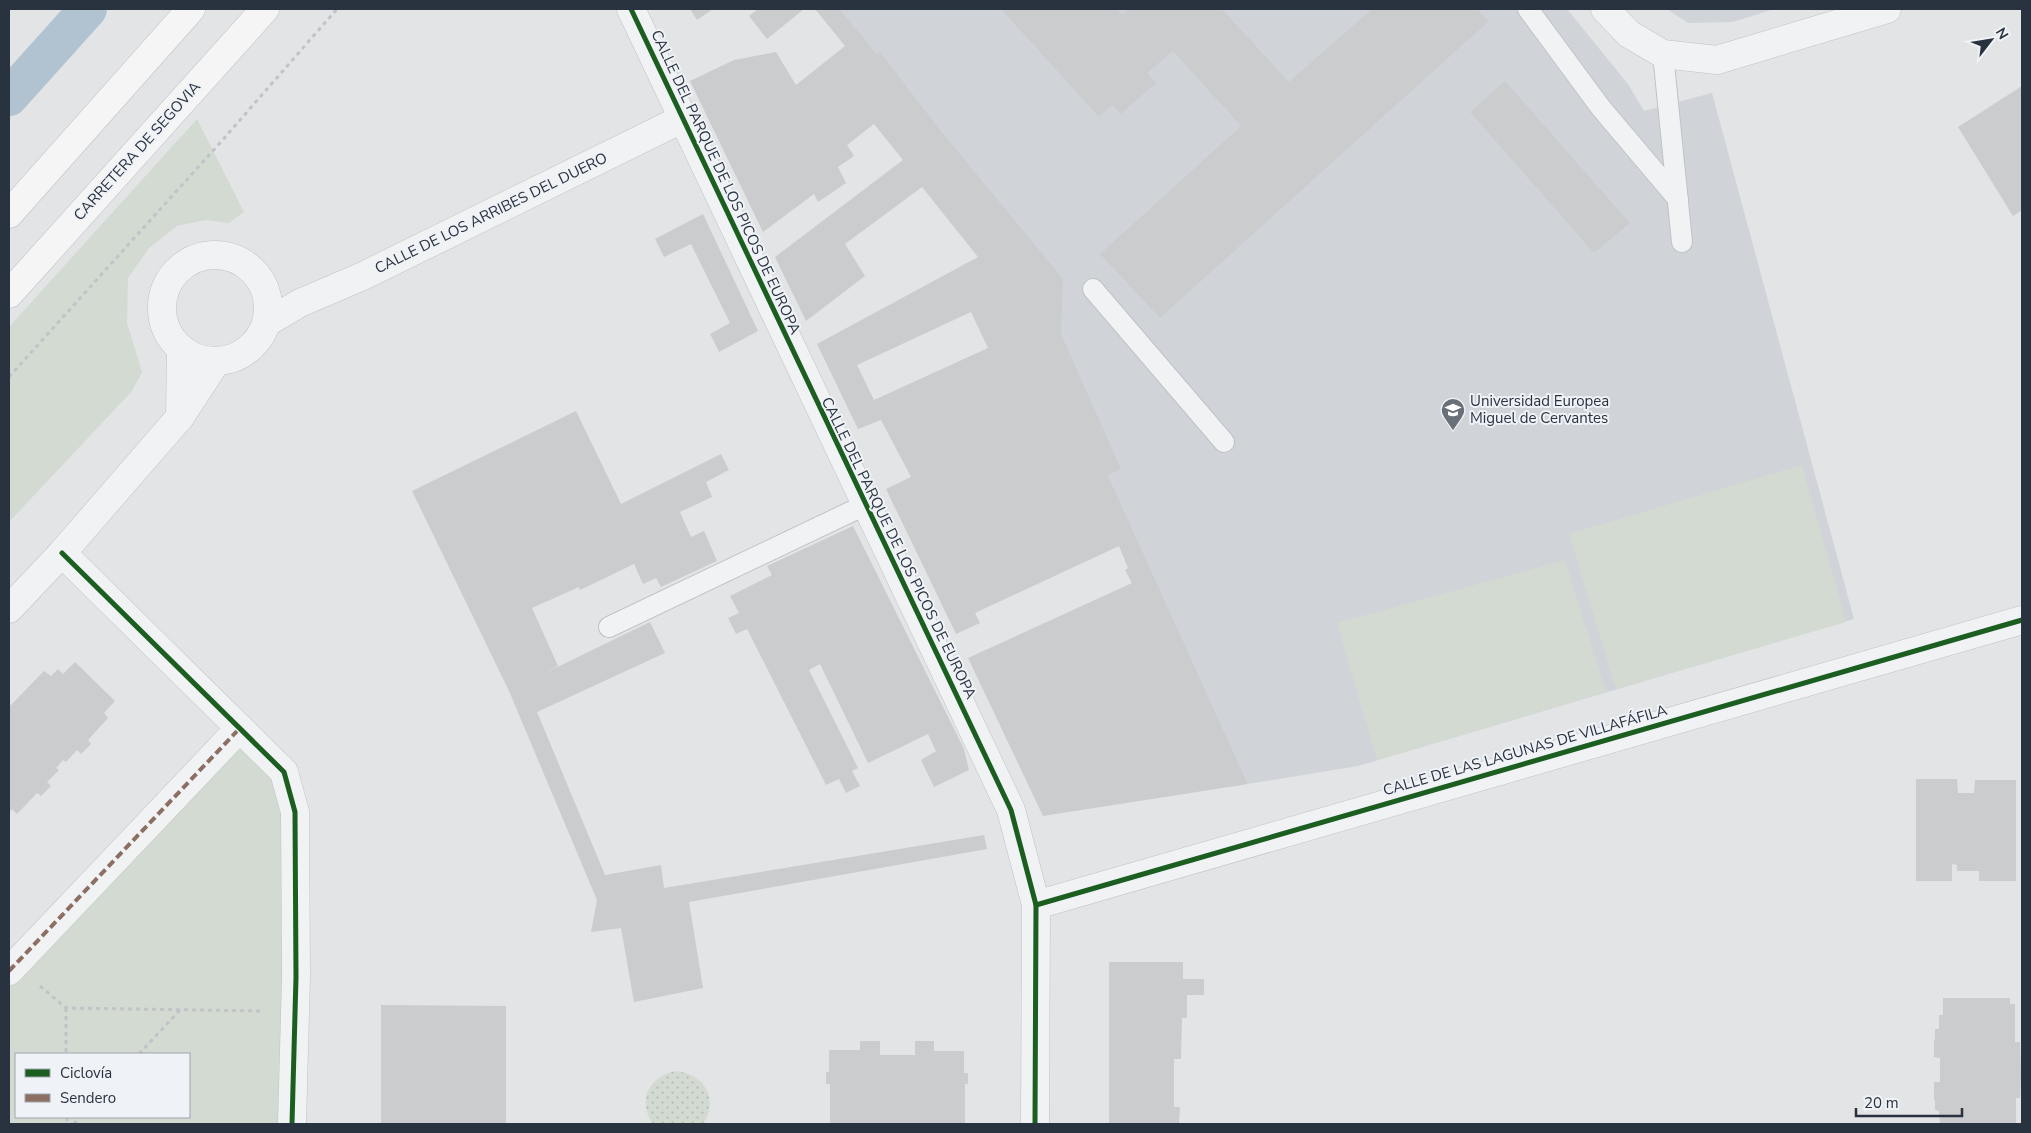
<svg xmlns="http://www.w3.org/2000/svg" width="2031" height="1133" font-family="'Nunito Sans',sans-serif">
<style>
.built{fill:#d0d4d9}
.grass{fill:url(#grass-dots)}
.park{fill:#d3dad2;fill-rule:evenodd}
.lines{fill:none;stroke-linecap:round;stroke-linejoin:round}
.canal{stroke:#b1c2d0;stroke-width:38}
.building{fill:#caccce;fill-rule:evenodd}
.lane-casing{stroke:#c0c2c4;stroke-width:22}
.street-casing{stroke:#c0c2c4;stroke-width:29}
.primary-casing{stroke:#bec1c4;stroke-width:29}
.path{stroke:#c0c3c7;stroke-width:3;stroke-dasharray:4 4;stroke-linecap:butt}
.lane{stroke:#f1f2f3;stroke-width:20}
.street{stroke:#f1f2f3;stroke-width:28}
.primary{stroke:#f5f5f6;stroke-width:28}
.quiet{stroke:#8d6e63;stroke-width:4;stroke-dasharray:8 4;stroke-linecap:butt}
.cycleway-casing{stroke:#eff2f6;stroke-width:8}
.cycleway{stroke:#1b5e20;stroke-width:5}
.labels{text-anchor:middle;stroke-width:4;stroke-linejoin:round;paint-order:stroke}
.street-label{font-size:15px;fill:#29323f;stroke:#eff2f6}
.poi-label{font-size:15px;fill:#29323f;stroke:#eff2f6;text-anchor:start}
</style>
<defs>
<pattern id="grass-dots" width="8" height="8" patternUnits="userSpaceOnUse" patternTransform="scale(1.25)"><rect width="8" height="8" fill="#d3dad2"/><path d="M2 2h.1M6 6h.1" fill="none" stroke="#b5bcb5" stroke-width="1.8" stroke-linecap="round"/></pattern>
</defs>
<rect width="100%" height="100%" fill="#e2e4e6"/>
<!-- built -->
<g class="built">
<path d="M840,9H1567L1628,84L1644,111L1712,93L1854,619L1358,766L1248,784L1108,475L1120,469L941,131L880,53L877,54Z"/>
<path d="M1667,9H1774L1733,22L1688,23Z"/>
</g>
<!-- grass -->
<path class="grass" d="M675,1071C705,1074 719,1098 703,1124H653C637,1101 648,1078 675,1071Z"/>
<!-- park -->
<g class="park">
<path d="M197,119L244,212L229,223L205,220L177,226L149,248L128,278L127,323L142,372L132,391L9,522V327Z"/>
<path d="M1802,465L1846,622L1616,689L1569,534Z"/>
<path d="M1565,560L1606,692L1377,760L1337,623Z"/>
<path d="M240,728L284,772L291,1124H9V971ZM16,1054H189V1117H16Z"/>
</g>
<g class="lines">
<!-- canal -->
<path class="canal" d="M9,97L88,9"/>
</g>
<!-- building -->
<g class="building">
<path d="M690,9H713L697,20Z"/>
<path d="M758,9H804L767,39L749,16Z"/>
<path d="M815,9H840L877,54L880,52L941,131L1063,279L1061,334L1121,469L1108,475L1248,784L1043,816L968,658L1132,583L1125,570L1128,568L1119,546L975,613L980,623L956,634L886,489L911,477L881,420L858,429L817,344L978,257L922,187L845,244L865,276L806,321L775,257L903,160L874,124L847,145L854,156L838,167L846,183L818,202L814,194L763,232L690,81L734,60L776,52L796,85L845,46ZM971,312L988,348L874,400L857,365Z"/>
<path d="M1001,9H1117L1122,15L1129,9H1222L1289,82L1372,9H1477L1489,21L1160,318L1100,254L1241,126L1173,51L1147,73L1156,83L1121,114L1112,105L1099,117Z"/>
<path d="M1505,81L1630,223L1594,253L1470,112Z"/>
<path d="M2022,86V210L2013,216L1958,127Z"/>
<path d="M703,214L758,331L719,352L710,334L730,323L691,244L664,257L655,239Z"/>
<path d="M576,411L621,504L721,454L729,470L706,482L712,497L680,512L691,537L704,531L717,561L661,587L656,578L643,584L634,564L580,590L579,587L532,608L558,666L543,674L650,622L665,653L537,712L605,875L661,865L664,888L984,835L987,849L689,902L703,988L634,1002L621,928L591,932L597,900L509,691L412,491Z"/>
<path d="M853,526L964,749L969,770L934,787L921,760L936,751L928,734L868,763L820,664L809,670L858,768L852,771L860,786L846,793L839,779L826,785L747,629L736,634L728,618L739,613L730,596L772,575L767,566Z"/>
<path d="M75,662L115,701L104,713L108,718L88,740L91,744L81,754L77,750L66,762L63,760L56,768L59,770L47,782L51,786L41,796L37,793L17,814L12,809L9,813V704L11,705L44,671L51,676L58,669L63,674Z"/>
<path d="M1916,779H1957L1958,793H1974L1975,780H2016V881H1979V871H1957V865L1952,864V881H1916Z"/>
<path d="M1109,962H1183V979H1204V995H1187V1018H1182L1181,1059H1174V1107H1180L1179,1124H1109Z"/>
<path d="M1943,998H2010V1004H2015V1042H2020L2021,1074L2020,1098H2016V1124H1940L1939,1111L1935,1110V1100H1934V1082H1940V1058L1934,1057V1040H1935V1029H1939V1015H1943Z"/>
<path d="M381,1005L506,1006V1124H381Z"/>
<path d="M860,1041H880V1055H915V1041H934V1051H964V1073H968V1084H965V1124H830V1084H826V1072H829V1050H860Z"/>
</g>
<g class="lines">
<!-- lane casing -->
<g class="lane-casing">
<g id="lane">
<path d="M1528,9L1601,108L1678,199"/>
<path d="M1663,54L1682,242"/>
<path d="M1093,289L1224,442"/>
<path d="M609,627L865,505"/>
</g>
</g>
<!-- street casing -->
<g class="street-casing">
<g id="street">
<path d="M631,9L1011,810L1036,905L1035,1124"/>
<path d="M1605,9L1629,34L1663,54L1717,60L1887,9"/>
<circle cx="215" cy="308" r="53"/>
<path d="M266,323L300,303L363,276L682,119"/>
<path d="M180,417L181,350"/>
<path d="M62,553L284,772L295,812L296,977L292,1124"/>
<path d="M9,609L62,553L180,417L216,362"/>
<path d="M1036,905L2022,620"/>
<path d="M9,971L240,728"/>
</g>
</g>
<!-- primary casing -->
<g class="primary-casing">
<g id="primary">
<path d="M9,214L191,9"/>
<path d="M9,294L265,9"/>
</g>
</g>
<!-- path -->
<g class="path">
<path d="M9,377L219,144L337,9"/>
<path d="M40,986L66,1008L264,1011"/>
<path d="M66,1008V1054"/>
<path d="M139,1054L180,1010"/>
<path d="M67,1117V1124"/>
<path d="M74,1124L80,1117"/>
</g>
<!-- lane -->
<use href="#lane" class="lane"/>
<!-- street -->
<use href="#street" class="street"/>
<!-- primary -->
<use href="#primary" class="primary"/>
<!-- quiet -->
<path class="quiet" d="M9,971L240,728"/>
<!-- cycleway casing -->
<g class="cycleway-casing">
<g id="cycleway">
<path d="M631,9L1011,810L1036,905L1035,1124"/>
<path d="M62,553L284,772L295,812L296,977L292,1124"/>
<path d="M1036,905L2022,620"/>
</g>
</g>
<!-- cycleway -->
<use href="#cycleway" class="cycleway"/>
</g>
<!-- icons -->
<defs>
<g id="university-pin" transform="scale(1.25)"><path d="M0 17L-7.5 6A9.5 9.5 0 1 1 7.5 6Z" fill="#6a7079" stroke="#eff2f6"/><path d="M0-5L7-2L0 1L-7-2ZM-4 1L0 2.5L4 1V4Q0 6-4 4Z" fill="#fff"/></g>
</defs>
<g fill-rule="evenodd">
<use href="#university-pin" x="1453" y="410"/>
</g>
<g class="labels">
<!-- street labels -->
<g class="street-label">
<text transform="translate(137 151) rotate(-48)" y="5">CARRETERA DE SEGOVIA</text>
<text transform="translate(726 182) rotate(65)" y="5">CALLE DEL PARQUE DE LOS PICOS DE EUROPA</text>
<text transform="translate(491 213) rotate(-26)" y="5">CALLE DE LOS ARRIBES DEL DUERO</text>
<text transform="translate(899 548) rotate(64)" y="5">CALLE DEL PARQUE DE LOS PICOS DE EUROPA</text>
<text transform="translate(1525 750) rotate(-16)" y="5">CALLE DE LAS LAGUNAS DE VILLAFÁFILA</text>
</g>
<!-- poi labels -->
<g class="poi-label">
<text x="1470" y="406">Universidad Europea<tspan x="1470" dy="17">Miguel de Cervantes</tspan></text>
</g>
</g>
<!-- border -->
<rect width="2031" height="1133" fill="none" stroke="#29323f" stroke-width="20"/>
<!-- legend -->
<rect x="15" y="1053" width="175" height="65" fill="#eff2f6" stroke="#a0a5ad"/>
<rect x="25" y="1069" width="25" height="8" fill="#1b5e20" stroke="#a0a5ad"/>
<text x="60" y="1078" font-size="15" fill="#29323f">Ciclovía</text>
<rect x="25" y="1094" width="25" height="8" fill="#8d6e63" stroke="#a0a5ad"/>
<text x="60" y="1103" font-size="15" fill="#29323f">Sendero</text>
<!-- north arrow -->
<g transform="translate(1991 40) rotate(59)" stroke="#eff2f6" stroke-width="4" paint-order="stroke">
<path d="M0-4L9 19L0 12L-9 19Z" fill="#29323f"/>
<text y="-8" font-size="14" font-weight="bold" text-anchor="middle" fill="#29323f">N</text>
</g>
<!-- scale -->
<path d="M1856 1108v8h106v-8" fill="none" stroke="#29323f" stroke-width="2.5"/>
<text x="1864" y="1108" font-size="15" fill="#29323f" stroke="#eff2f6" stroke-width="4" paint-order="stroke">20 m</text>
</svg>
